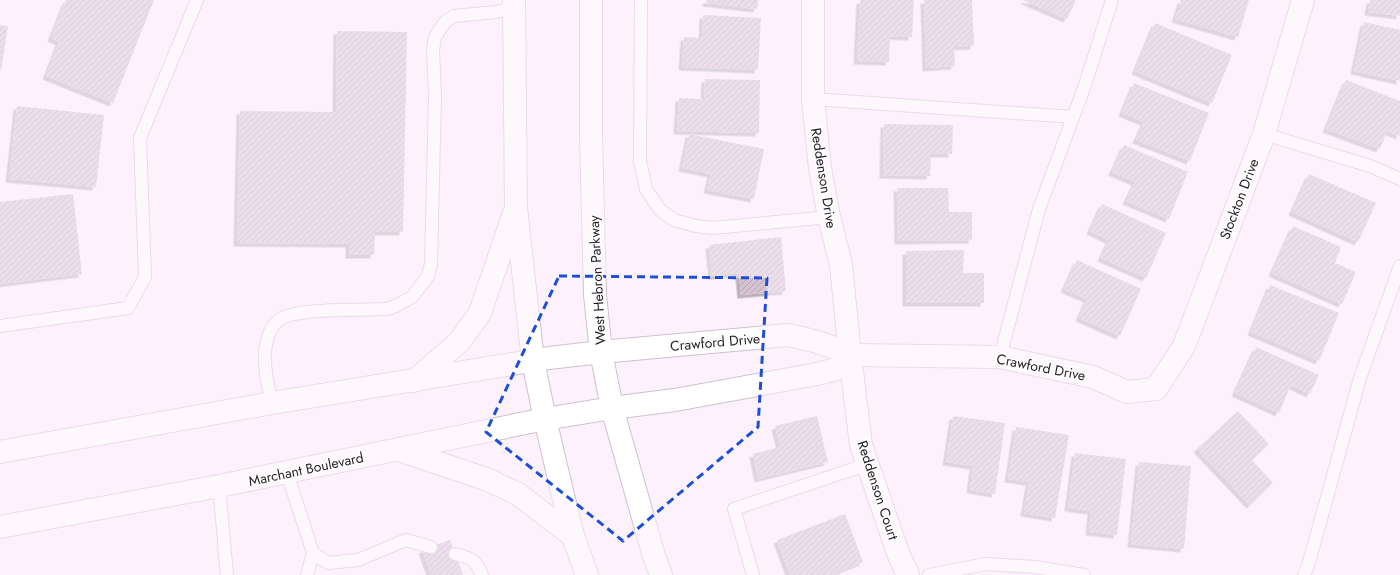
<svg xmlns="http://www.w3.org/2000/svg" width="1400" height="575" font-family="Jost,sans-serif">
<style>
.building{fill:url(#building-hatch);filter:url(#shadow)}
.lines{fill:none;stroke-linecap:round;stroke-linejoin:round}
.service-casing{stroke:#d1bfd0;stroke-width:14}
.minor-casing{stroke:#d1bfd0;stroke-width:24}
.tertiary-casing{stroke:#d1bfd0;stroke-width:24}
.primary-casing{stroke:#d1bfd0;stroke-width:24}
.service{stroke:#fff;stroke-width:12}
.minor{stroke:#fff;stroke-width:22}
.tertiary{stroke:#fff;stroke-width:22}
.primary{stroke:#fff;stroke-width:22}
.marked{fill:none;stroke:#1d4ed8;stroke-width:3;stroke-dasharray:8 5;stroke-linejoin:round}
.labels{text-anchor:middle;stroke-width:3;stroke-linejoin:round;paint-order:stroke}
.street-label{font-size:14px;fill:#231c22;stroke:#fff}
</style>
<defs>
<pattern id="building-hatch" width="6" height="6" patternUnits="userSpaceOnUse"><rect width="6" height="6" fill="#d5c3d4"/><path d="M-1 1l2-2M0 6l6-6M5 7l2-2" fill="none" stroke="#b7a7b6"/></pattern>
<filter id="shadow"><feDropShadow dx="-3.5" dy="3.5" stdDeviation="0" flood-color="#0004"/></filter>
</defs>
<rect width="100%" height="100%" fill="#fdf2fc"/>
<!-- building -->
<g class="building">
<path d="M66,0H154L113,103L46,76L59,42L51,38Z"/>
<path d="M707,0H758L757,9L706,3Z"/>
<path d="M860,0H914L912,37L890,36L889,62L857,61Z"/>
<path d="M924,0H972L974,46L954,47L955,66L926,68Z"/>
<path d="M1023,0H1076L1067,19Z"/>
<path d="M1181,0H1249L1238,37L1175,19Z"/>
<path d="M1370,0H1400V16L1368,12Z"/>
<path d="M703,15L761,18L758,70L682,67L684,37L702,38Z"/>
<path d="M1364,22L1400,30V81L1354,71Z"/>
<path d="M1155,23L1232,55L1212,103L1135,71Z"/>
<path d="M0,25L8,26L1,70H0Z"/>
<path d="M337,31L407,32L403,232H375L374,255H349V244L237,243L240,111L336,112Z"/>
<path d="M705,79L760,80L759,133L677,131L679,98L704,99Z"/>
<path d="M1346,80L1400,101V136L1387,131L1380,149L1326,129Z"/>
<path d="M1134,83L1209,113L1190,161L1136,140L1144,122L1122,113Z"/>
<path d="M17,106L104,115L96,187L9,179Z"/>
<path d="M884,124L953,125L952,154H931L930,176L883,175Z"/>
<path d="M689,134L764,149L754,199L707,190L711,174L682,168Z"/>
<path d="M1124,145L1188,172L1169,219L1126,201L1135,182L1112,172Z"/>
<path d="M1309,174L1376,203L1358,242L1292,212Z"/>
<path d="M897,188H948L949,212H972V240L898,241Z"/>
<path d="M73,194L82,274L0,284V202Z"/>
<path d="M1102,204L1166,233L1146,278L1101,258L1109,240L1090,231Z"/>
<path d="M1293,226L1341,247L1335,263L1356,272L1342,304L1272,273Z"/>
<path d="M781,237L786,291L741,295L739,273L712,276L709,245Z"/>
<path d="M964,250L963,273H984V303H906V251Z"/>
<path d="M1077,260L1141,289L1120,336L1079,318L1087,299L1064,289Z"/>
<path d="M1270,285L1339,313L1319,361L1251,332Z"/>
<path d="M1256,347L1319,375L1310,394L1291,385L1279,413L1235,393Z"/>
<path d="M1238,411L1269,444L1252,460L1273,483L1250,505L1197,449Z"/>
<path d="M817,416L828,462L758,479L753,454L780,447L775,426Z"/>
<path d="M953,416L1005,423L995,494L970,490L973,466L946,462Z"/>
<path d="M1016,427L1069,435L1055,518L1024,513L1029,482L1008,479Z"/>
<path d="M1075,453L1126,459L1117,535L1089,532L1091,511L1068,508Z"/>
<path d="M1139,462L1191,466L1184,549L1131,544Z"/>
<path d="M845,514L863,562L831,575H790L777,540Z"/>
<path d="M450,540L463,575H431L422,550Z"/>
</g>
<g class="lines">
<!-- service casing -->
<g class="service-casing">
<g id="service">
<path d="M641,0L640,161L646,189L660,210L674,220L696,226L713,228L829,217"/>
<path d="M813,99L1073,117"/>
<path d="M1264,134L1370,166L1400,179"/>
<path d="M0,326L128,308L145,277L140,138L197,0"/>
<path d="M1000,357L1039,209L1084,88L1112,0"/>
<path d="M272,403C269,390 265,375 265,361C264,348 268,327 280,319C297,308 364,310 387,309L396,306L412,297L428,276L431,264L435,96L433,50L435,37L445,22L454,16L496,12L514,8"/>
<path d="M287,473L313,553L328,563L358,560L406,540L431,547"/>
<path d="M219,486L227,575"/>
<path d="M455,554C471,558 475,559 482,575"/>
<path d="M307,575L313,553"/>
<path d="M753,575L734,509L868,464"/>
<path d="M929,575L986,564L1035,567L1084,575"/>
<path d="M1304,575L1308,566L1360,378L1400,266"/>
</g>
</g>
<!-- minor casing -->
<g class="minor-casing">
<g id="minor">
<path d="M813,0V99L820,168L829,217L841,265L850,355L861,445L898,553L908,575"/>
<path d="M601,352L788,335C812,340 828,344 850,355L1000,357L1093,377L1127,392L1156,389L1184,346L1208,283L1264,134L1303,0"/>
<path d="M612,408L675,400L817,374L837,369L850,355"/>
</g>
</g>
<!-- tertiary casing -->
<g class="tertiary-casing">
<g id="tertiary">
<path d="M0,452L272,403L549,358L601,352"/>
<path d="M0,527L219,486L545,419L612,408"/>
</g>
</g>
<!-- primary casing -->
<g class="primary-casing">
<g id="primary">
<path d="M514,0L516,208L533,361L545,419L561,487L573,536L587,575"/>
<path d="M591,0V136L595,295L601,352L612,408L654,556L661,575"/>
<path d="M414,381L459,342L480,313L514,213"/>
<path d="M399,450L486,479L518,494L573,536"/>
</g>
</g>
<!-- service -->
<use href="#service" class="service"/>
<!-- minor -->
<use href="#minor" class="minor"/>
<!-- tertiary -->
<use href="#tertiary" class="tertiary"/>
<!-- primary -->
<use href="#primary" class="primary"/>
</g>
<!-- marked area -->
<path d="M0 0H1400V575H0ZM559,276L767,278L758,427L623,541L486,432Z" fill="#fdf2fc" fill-opacity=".55" fill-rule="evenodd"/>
<path class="marked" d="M559,276L767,278L758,427L623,541L486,432Z"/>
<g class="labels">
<!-- street labels -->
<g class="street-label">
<text transform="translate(824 178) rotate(81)" y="5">Reddenson Drive</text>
<text transform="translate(1239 199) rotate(-69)" y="5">Stockton Drive</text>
<text transform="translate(597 280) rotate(-93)" y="5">West Hebron Parkway</text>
<text transform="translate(715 342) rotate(-5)" y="5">Crawford Drive</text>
<text transform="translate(1041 367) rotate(11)" y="5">Crawford Drive</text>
<text transform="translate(306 469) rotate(-12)" y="5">Marchant Boulevard</text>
<text transform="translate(878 490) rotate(72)" y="5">Reddenson Court</text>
</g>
</g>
</svg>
